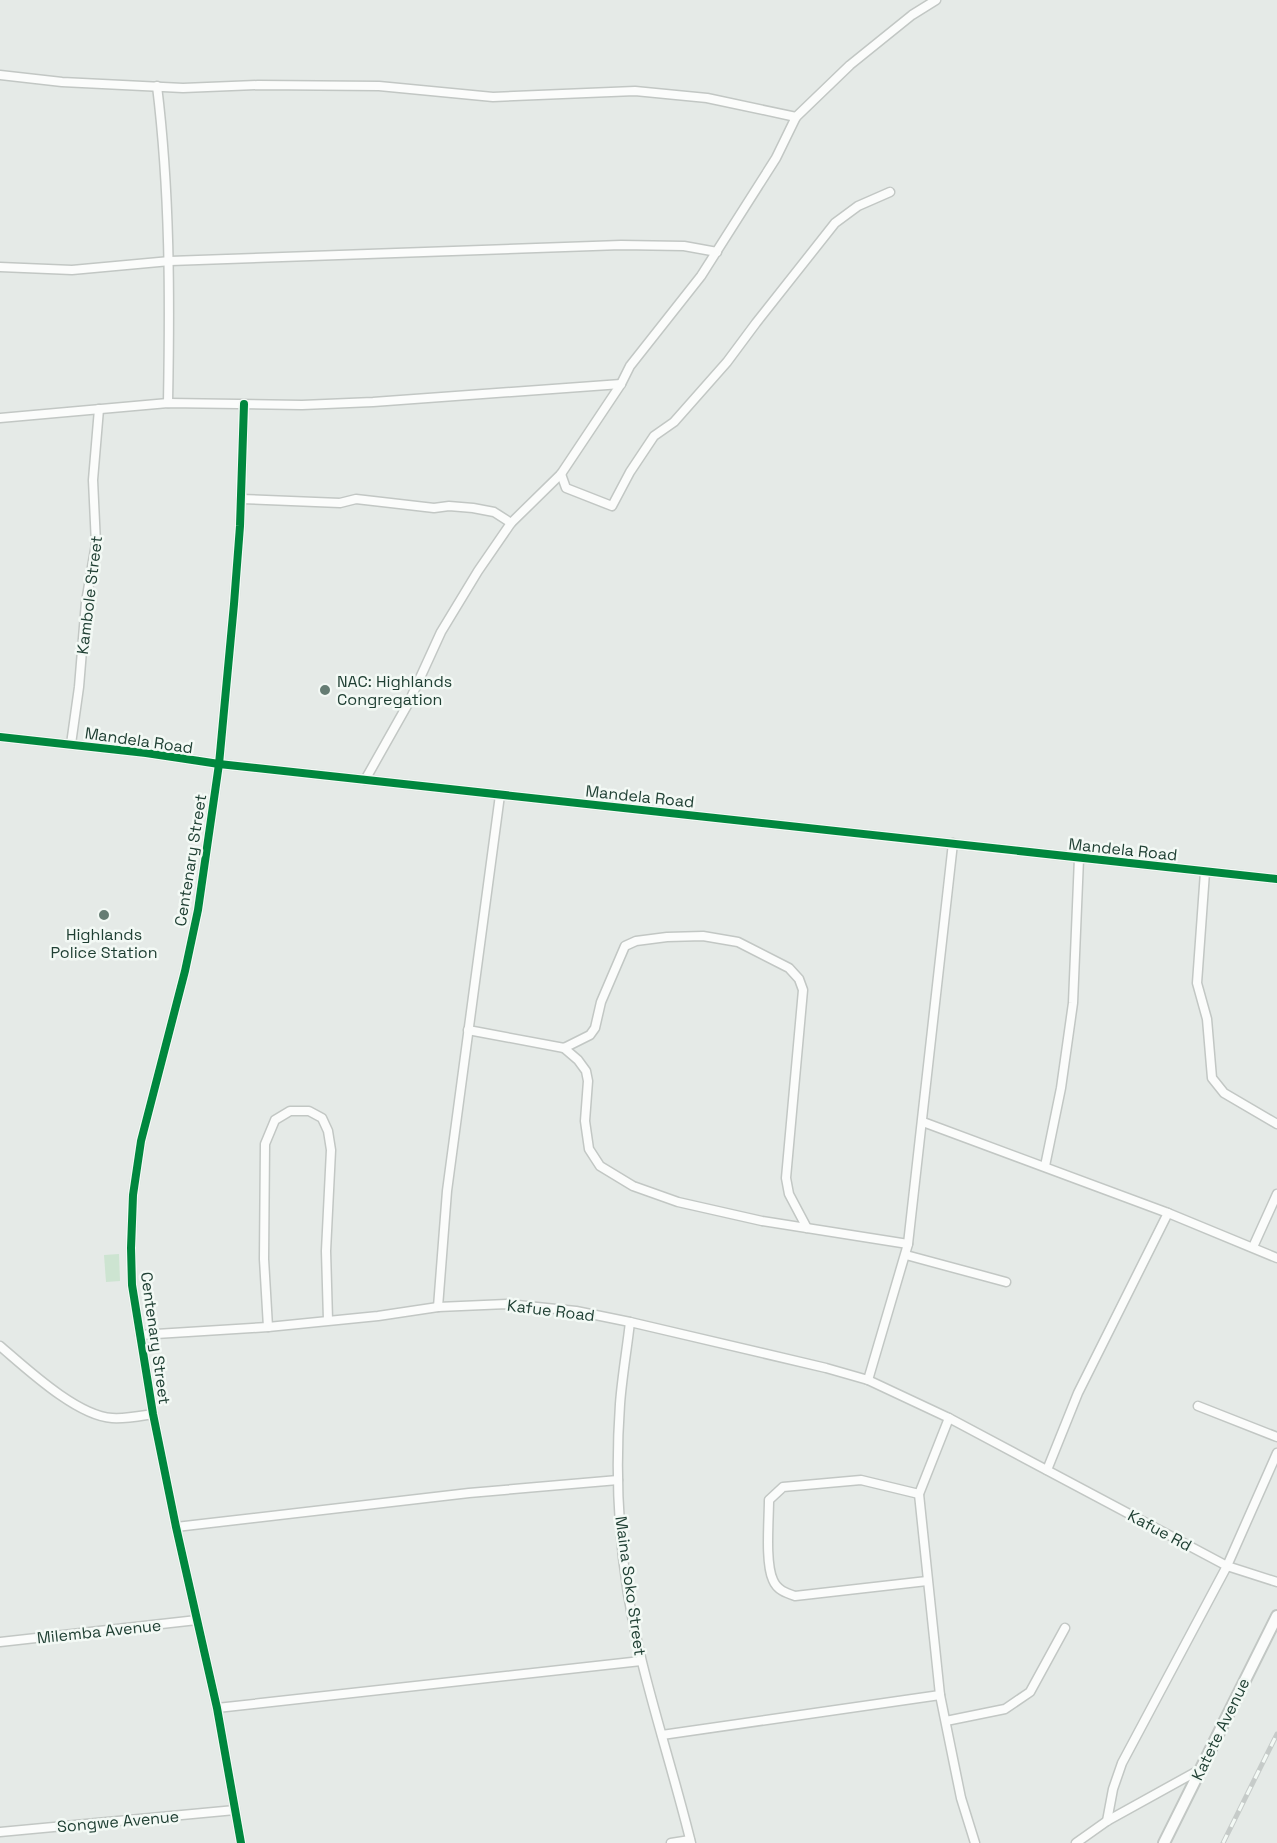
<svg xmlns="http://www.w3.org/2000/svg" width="1277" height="1843" font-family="'Space Grotesk',sans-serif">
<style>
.green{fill:#cde4d1}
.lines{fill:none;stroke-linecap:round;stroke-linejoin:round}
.minor-casing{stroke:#c2c7c4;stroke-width:11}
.tertiary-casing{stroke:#c2c7c4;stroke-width:14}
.minor{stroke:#fbfcfb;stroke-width:8}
.tertiary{stroke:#fbfcfb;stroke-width:10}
.rail-casing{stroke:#c6cbc9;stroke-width:5}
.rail{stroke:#f3f9f5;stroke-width:3;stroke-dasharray:9;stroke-linecap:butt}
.cycleway-casing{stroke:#f3f9f5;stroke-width:11}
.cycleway{stroke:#00873e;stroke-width:8}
.poi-dot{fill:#657c73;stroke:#f3f9f5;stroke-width:2}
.labels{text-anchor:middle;stroke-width:5;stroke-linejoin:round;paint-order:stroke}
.street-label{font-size:16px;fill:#204034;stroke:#f3f9f5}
.poi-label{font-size:16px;fill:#204034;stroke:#f3f9f5;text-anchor:start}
</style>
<rect width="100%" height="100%" fill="#e5eae7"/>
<!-- green -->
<path class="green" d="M119,1254L120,1281L106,1282L104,1255Z"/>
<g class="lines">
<!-- minor casing -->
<g class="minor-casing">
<g id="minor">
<path d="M0,75L62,82L183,88L258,85L379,86L493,97L635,91L707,98L796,117"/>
<path d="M157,86C170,192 170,296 168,403"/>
<path d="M0,267L72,270L170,261L621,245L684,246L717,252"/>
<path d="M0,418L168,403L302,405L373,402L621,384"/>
<path d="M561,474L566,488L612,506L630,472L654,436L674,422L727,362L756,323L835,223L858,206L890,192"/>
<path d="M241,499L340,503L356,499L434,508L449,506L473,508L494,512L511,523"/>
<path d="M0,737L146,753L219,764L1277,879"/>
<path d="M71,744L79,687L86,602L96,544L93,480L99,409"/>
<path d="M365,780L409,702L441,632L478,571L511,523L561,474L621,384L630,366L701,276L776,158L796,117L850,65L912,15L936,0"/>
<path d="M1205,872L1197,983L1207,1019L1212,1078L1224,1093L1277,1124"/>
<path d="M468,1030L564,1048L590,1035L595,1028L601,1002L625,946L636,941L667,937L703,936L738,942L789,968L799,979L803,990L786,1178L789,1194L807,1228"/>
<path d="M564,1048L578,1060L586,1071L588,1081L585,1121L589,1149L600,1166L633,1186L678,1202L762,1221L908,1244"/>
<path d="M923,1122L1168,1213L1277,1258"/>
<path d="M1045,1166L1061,1088L1073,1003L1079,858"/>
<path d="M1253,1247L1277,1194"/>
<path d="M906,1255L1006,1282"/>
<path d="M438,1307L447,1191L500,795"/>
<path d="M630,1322C627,1349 622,1377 620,1404C614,1489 621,1579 642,1662C657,1723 676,1782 691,1843"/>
<path d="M268,1327L264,1259L265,1144L275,1120L290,1111H309L322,1118L328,1131L331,1150L326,1251L328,1320"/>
<path d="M140,1335L268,1327L378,1316L438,1307L507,1304L576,1311L630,1322L826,1368L868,1380L949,1418L1227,1566L1277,1582"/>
<path d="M0,1346C27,1369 77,1416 112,1418C125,1419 140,1416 153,1414"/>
<path d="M868,1380L908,1244L953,843"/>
<path d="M1198,1406L1277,1437"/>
<path d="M949,1418L919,1494L940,1695L961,1798L975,1843"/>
<path d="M1047,1470L1078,1393L1168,1213"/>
<path d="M919,1494L861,1480L783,1487L769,1500C769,1520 765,1563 773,1580C777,1590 786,1593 795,1596L927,1581"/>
<path d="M176,1527L469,1493L618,1480"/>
<path d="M0,1642L197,1620"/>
<path d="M217,1708L641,1661"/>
<path d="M946,1721L1005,1709L1030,1692L1065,1628"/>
<path d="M662,1735L940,1695"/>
<path d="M1107,1821L1113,1789L1122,1763L1227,1566L1277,1453"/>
<path d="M0,1832L235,1810"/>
<path d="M241,1843L217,1708L176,1527L153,1414L132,1285L131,1248L133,1195L141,1141L185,971L198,910L219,764L234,604L240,526L244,404"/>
<path d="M671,1843L690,1840"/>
<path d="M1076,1843L1107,1821L1201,1769"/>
</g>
</g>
<!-- tertiary casing -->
<g class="tertiary-casing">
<path id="tertiary" d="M1164,1843L1277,1616"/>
</g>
<!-- minor -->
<use href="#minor" class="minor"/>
<!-- tertiary -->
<use href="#tertiary" class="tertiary"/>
<!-- rail casing -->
<g class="rail-casing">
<path id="rail" d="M1223,1843L1277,1734"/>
</g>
<!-- rail -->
<use href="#rail" class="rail"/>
<!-- cycleway casing -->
<g class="cycleway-casing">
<g id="cycleway">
<path d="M0,737L146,753L219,764L1277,879"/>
<path d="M241,1843L217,1708L176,1527L153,1414L132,1285L131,1248L133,1195L141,1141L185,971L198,910L219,764L234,604L240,526L244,404"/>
</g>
</g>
<!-- cycleway -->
<use href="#cycleway" class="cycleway"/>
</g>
<!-- markers -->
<g class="poi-dot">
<circle cx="325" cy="690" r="6"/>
<circle cx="104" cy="915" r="6"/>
</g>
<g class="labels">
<!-- street labels -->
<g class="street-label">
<text transform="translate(89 595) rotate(-83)" y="6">Kambole Street</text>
<text transform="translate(139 740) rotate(8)" y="6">Mandela Road</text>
<text transform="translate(640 796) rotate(6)" y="6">Mandela Road</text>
<text transform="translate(1123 849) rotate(6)" y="6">Mandela Road</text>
<text transform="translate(190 860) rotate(-81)" y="6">Centenary Street</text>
<text transform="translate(551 1310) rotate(7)" y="6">Kafue Road</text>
<text transform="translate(156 1338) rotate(82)" y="6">Centenary Street</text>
<text transform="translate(1160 1530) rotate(28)" y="6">Kafue Rd</text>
<text transform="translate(631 1586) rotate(82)" y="6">Maina Soko Street</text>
<text transform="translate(99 1631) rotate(-6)" y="6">Milemba Avenue</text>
<text transform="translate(1220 1729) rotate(-64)" y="6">Katete Avenue</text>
<text transform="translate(118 1821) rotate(-5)" y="6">Songwe Avenue</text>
</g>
<!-- poi labels -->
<g class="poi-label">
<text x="337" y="687">NAC: Highlands<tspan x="337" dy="18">Congregation</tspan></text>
<text x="104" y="940" text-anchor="middle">Highlands<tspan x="104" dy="18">Police Station</tspan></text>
</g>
</g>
</svg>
